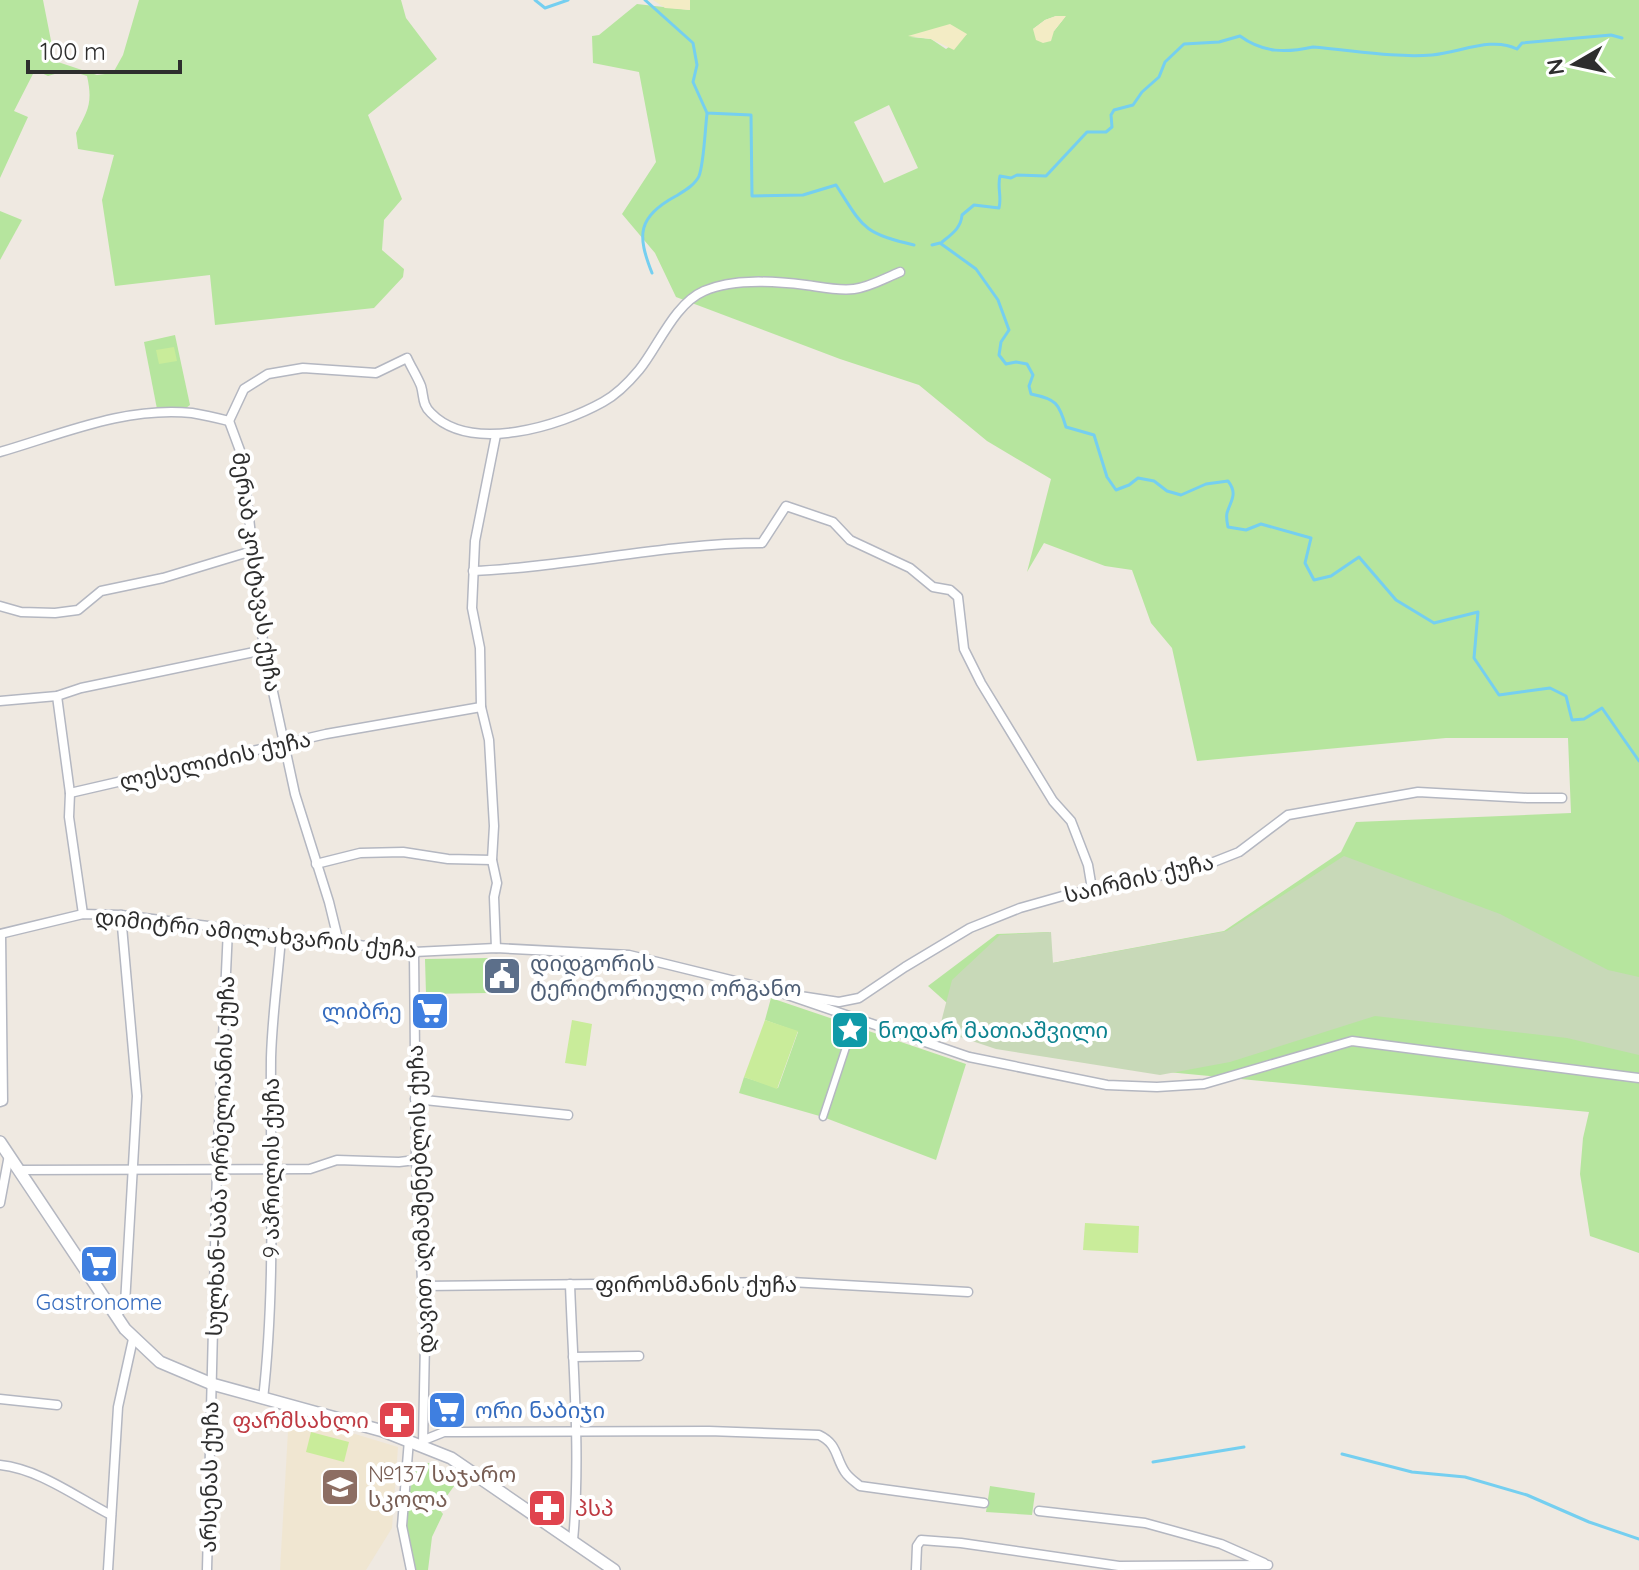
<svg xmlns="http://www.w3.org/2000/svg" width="1639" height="1570" font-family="Quicksand,'Noto Sans Georgian',sans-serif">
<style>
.education{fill:#f0e6d1}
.green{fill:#b6e59e;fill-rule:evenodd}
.sand{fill:#f3ecc5}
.cemetery{fill:#c8d9b8}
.pitch{fill:#c9ec9a}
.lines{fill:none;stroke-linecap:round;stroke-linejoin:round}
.stream{stroke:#75cff0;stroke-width:3}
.pedestrian-casing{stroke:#b4b7c1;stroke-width:9}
.minor-casing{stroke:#b4b7c1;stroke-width:11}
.secondary-casing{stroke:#b4b7c1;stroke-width:14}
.pedestrian{stroke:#fff;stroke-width:6}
.minor{stroke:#fff;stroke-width:8}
.secondary{stroke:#fff;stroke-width:11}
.labels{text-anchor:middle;stroke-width:8;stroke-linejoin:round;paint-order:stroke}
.street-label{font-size:22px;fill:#2e2e2e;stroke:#fff}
.service-label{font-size:22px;fill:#4e5e75;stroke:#fff;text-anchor:start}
.shop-label{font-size:22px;fill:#366cbe;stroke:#fff;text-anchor:end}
.culture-label{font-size:22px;fill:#0d838f;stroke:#fff;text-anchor:start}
.health-label{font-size:22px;fill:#be3a42;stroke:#fff;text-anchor:end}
.education-label{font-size:22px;fill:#785e54;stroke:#fff;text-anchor:start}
</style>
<rect width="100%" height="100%" fill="#efe9e1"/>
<!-- education -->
<path class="education" d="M289,1414L398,1447L392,1528L366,1570H280Z"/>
<!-- green -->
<g class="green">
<path d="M0,0H43L55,61L97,75L113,73L123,55L139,0H401L406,18L437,59L368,115L402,199L384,220L382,250L404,269L403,277L374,308L215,325L210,275L115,286L102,200L114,155L78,149L76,133C88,110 93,103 87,76L68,70L48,76L35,70L14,111L28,117L0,178Z"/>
<path d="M690,0H1639V1253L1590,1236L1580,1174L1583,1138L1589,1112L1136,1069L994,1045L928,986L997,934L1049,932L1052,963L1224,931L1341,852L1356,822L1571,813L1568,738H1446L1197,761L1172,648L1151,623L1132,570L1105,566L1044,543L1027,572L1051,479L987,441L919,385L840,359L676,297L655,253L622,214L656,162L639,72L593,63L592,36L599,35L637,4L690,10ZM1056,16L1065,17L1054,31L1033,29L1045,20ZM967,34L946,49L931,39L911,37ZM889,105L918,168L884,183L854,122Z"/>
<path d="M0,211L22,220L0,260Z"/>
<path d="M175,335L190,405L186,408L157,409L144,342Z"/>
<path d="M489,958V993L426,994L425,959Z"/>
<path d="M771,998L966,1064L936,1160L823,1117L739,1093L744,1077L778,1088L798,1032L765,1020Z"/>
<path d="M416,1463H431L460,1478L438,1508L443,1514L432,1537L428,1570H414L406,1526L413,1466Z"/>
<path d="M990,1486L1035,1493L1032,1515L986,1512Z"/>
</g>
<!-- sand -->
<g class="sand">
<path d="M653,0H690V10L665,8Z"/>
<path d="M1056,16H1066L1054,31L1051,41L1043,43L1036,40L1033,29L1045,20Z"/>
<path d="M950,24L967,34L954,50L931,39L908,36Z"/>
</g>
<!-- cemetery -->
<path class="cemetery" d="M1344,856L1500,914L1608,970L1639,977V1055L1567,1038L1375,1016L1230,1062L1160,1075L996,1049L939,1030L952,980L1000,935L1051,932L1053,963L1227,931Z"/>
<!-- pitch -->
<g class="pitch">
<path d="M174,347L177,361L159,364L156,350Z"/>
<path d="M572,1020L592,1024L586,1066L565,1063Z"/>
<path d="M765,1020L798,1031L777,1089L744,1077Z"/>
<path d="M1085,1223L1139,1226L1138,1253L1083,1250Z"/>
<path d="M311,1432L349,1442L344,1462L306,1452Z"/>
</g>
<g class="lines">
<!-- stream -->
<g class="stream">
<path d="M535,0L545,8L568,0"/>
<path d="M645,0L693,43L697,65L693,82L707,113L751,115L752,196L803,195L836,185C863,227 863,234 914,245"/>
<path d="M942,242C952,234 961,228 962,215L974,205L999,208C1002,197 997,187 1000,176L1011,178L1017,175L1046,176L1087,132H1106L1112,127L1111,115L1114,110L1133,105L1142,92L1159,77L1165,62L1184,44L1219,42L1240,36C1263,53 1286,53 1313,47C1352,50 1393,58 1432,55C1459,53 1492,36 1517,49L1522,43L1611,35L1622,38"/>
<path d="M932,245L940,243L976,269L998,300L1009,330L1001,342L999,355L1006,364L1016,362L1027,364L1033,375L1029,386L1031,394C1056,399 1059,403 1066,427L1094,435L1107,477L1116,490L1129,485L1138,478L1154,481L1167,491L1181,495L1206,484L1228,481C1238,494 1231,500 1227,513C1226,518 1227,522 1228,527L1246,530L1261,524L1311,538L1305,563L1314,580L1331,576L1359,557L1396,600L1434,623L1478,612L1474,658L1499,695L1550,688L1566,696L1572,720L1584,719L1602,708L1639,761"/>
<path d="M652,273C637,235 637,217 676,196C684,191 695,185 699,176C704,163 705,129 707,114"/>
<path d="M1342,1454L1412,1472L1465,1477L1527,1495L1589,1522L1639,1539"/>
<path d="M1153,1462L1244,1447"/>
</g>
<!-- pedestrian casing -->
<g class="pedestrian-casing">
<path id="pedestrian" d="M823,1117L855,1020"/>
</g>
<!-- minor casing -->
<g class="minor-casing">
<g id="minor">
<path d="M229,421L244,389L268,374L303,368L376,373L407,358C411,367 417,376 421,386C424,396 422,405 431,413C471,454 560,426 603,402C616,395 629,382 639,370C658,347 674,304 704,291C733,278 774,281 806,285C821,287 838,291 854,289C870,287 885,278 900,272"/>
<path d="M229,421L242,456L264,650L295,794L329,902L339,943"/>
<path d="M496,435L475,541L472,608L480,648L481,707L489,740L494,826L492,860L497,883L494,897L496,948"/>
<path d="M0,452C62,434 126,406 192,413C204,415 217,418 229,421"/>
<path d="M473,571C570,567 666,543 762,543L786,506L833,522L850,540L910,568L933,587L950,590L958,597L964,649L981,683L1053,801L1071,821L1088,865L1092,889"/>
<path d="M0,606L21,612L55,613L78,610L101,591L163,578L252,551"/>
<path d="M57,696L70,793L69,817L83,914"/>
<path d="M0,701L57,696L81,688L264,650"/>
<path d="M70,793L326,734L481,707"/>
<path d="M316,864L360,853L403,852L448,859L492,860"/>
<path d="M0,934L83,914L121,915L414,952L496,948L629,955L776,991L969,1057L1107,1085L1157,1087L1204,1084L1352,1041L1639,1078"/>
<path d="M414,952L416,1160L425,1341L423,1444"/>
<path d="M800,996L839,1002L859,998L905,967L970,928L1020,908L1066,895L1201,867L1239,852L1288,815L1418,792L1527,798H1562"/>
<path d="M415,1099L568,1115"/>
<path d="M0,1102L3,1101L1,934"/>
<path d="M19,1170L310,1169L337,1160L399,1162L416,1160"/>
<path d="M0,1203L9,1155"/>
<path d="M570,1284C573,1369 581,1456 573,1540"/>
<path d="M424,1286L791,1282L968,1292"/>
<path d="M116,1316L125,1304L137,1096L121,915"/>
<path d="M573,1357L639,1356"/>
<path d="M0,1399L57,1405"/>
<path d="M263,1399C276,1285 270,1172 271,1058C272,1018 278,977 281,937"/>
<path d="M409,1440L402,1526L411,1570"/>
<path d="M424,1440L444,1432H460L709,1431L819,1435C838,1444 835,1457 845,1472C849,1478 854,1481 860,1486L984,1503"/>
<path d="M0,1465C39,1469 76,1497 111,1515"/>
<path d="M1039,1511L1145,1523L1221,1544L1264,1563"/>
<path d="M108,1570L118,1407L133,1339"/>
<path d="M207,1570L217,1168L228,929"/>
<path d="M916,1570L917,1546L921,1540L961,1543L1119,1566L1268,1565"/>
</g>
</g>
<!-- secondary casing -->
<g class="secondary-casing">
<path id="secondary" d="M0,1142L125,1329L160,1362L212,1384L383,1431L451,1458L614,1570"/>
</g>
<!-- pedestrian -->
<use href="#pedestrian" class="pedestrian"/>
<!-- minor -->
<use href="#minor" class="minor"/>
<!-- secondary -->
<use href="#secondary" class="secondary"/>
</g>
<!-- icons -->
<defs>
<g id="civic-square" transform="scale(2)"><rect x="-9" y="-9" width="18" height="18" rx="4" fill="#5c6f8a" stroke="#fff"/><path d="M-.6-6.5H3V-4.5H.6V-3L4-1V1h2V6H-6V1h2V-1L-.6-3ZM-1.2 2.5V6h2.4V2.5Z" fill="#fff"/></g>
<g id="supermarket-square" transform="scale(2)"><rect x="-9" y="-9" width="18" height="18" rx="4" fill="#3f7fe0" stroke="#fff"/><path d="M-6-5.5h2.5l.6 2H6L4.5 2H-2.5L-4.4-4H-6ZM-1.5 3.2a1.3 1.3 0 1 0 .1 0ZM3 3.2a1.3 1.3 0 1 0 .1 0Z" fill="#fff"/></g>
<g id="sight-square" transform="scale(2)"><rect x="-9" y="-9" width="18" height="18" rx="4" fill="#0f9aa8" stroke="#fff"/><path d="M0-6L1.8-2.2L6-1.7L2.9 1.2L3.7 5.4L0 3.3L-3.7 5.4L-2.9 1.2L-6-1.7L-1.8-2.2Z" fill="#fff"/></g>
<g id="pharmacy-square" transform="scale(2)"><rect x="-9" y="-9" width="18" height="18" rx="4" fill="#e0444e" stroke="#fff"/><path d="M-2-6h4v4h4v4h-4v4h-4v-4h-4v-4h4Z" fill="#fff"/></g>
<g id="school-square" transform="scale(2)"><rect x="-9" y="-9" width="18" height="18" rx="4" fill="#8d6e63" stroke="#fff"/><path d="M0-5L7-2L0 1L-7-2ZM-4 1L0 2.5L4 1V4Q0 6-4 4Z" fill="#fff"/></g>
</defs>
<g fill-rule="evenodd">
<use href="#civic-square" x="502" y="976"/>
<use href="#supermarket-square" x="430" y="1011"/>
<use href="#sight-square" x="850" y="1030"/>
<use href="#supermarket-square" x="99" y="1264"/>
<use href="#supermarket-square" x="447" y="1410"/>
<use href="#pharmacy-square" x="397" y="1420"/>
<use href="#school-square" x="340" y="1487"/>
<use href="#pharmacy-square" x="547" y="1508"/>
</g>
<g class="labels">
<!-- street labels -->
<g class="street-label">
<text transform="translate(257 572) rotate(82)" y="8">მერაბ კოსტავას ქუჩა</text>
<text transform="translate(215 760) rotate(-13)" y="8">ლესელიძის ქუჩა</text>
<text transform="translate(1139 878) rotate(-13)" y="8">საირმის ქუჩა</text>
<text transform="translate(256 933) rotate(6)" y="8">დიმიტრი ამილახვარის ქუჩა</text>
<text transform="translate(220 1156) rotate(-88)" y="8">სულხან-საბა ორბელიანის ქუჩა</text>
<text transform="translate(271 1168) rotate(-90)" y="8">9 აპრილის ქუჩა</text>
<text transform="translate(420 1199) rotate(-92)" y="8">დავით აღმაშენებლის ქუჩა</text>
<text x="696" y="1292">ფიროსმანის ქუჩა</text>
<text transform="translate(209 1477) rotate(-89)" y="8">არსენას ქუჩა</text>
</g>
<!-- service labels -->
<g class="service-label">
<text x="530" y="971">დიდგორის<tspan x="530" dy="25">ტერიტორიული ორგანო</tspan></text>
</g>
<!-- shop labels -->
<g class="shop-label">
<text x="402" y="1019">ლიბრე</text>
<text x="99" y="1310" text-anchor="middle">Gastronome</text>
<text x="475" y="1418" text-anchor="start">ორი ნაბიჯი</text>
</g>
<!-- culture labels -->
<g class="culture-label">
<text x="878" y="1038">ნოდარ მათიაშვილი</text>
</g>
<!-- health labels -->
<g class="health-label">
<text x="369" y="1428">ფარმსახლი</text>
<text x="575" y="1516" text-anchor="start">პსპ</text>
</g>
<!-- education labels -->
<g class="education-label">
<text x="368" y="1482">№137 საჯარო<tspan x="368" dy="25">სკოლა</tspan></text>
</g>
</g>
<!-- north arrow -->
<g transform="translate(1575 64) rotate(261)" stroke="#ffffff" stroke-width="6" paint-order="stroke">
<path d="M0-6L14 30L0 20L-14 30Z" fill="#2e2e2e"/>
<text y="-12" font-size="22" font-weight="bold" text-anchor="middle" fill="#2e2e2e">N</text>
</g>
<!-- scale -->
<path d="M28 60v12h152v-12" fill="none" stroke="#2e2e2e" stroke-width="4"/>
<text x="40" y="60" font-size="24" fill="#2e2e2e" stroke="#ffffff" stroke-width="6" paint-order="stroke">100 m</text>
</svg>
